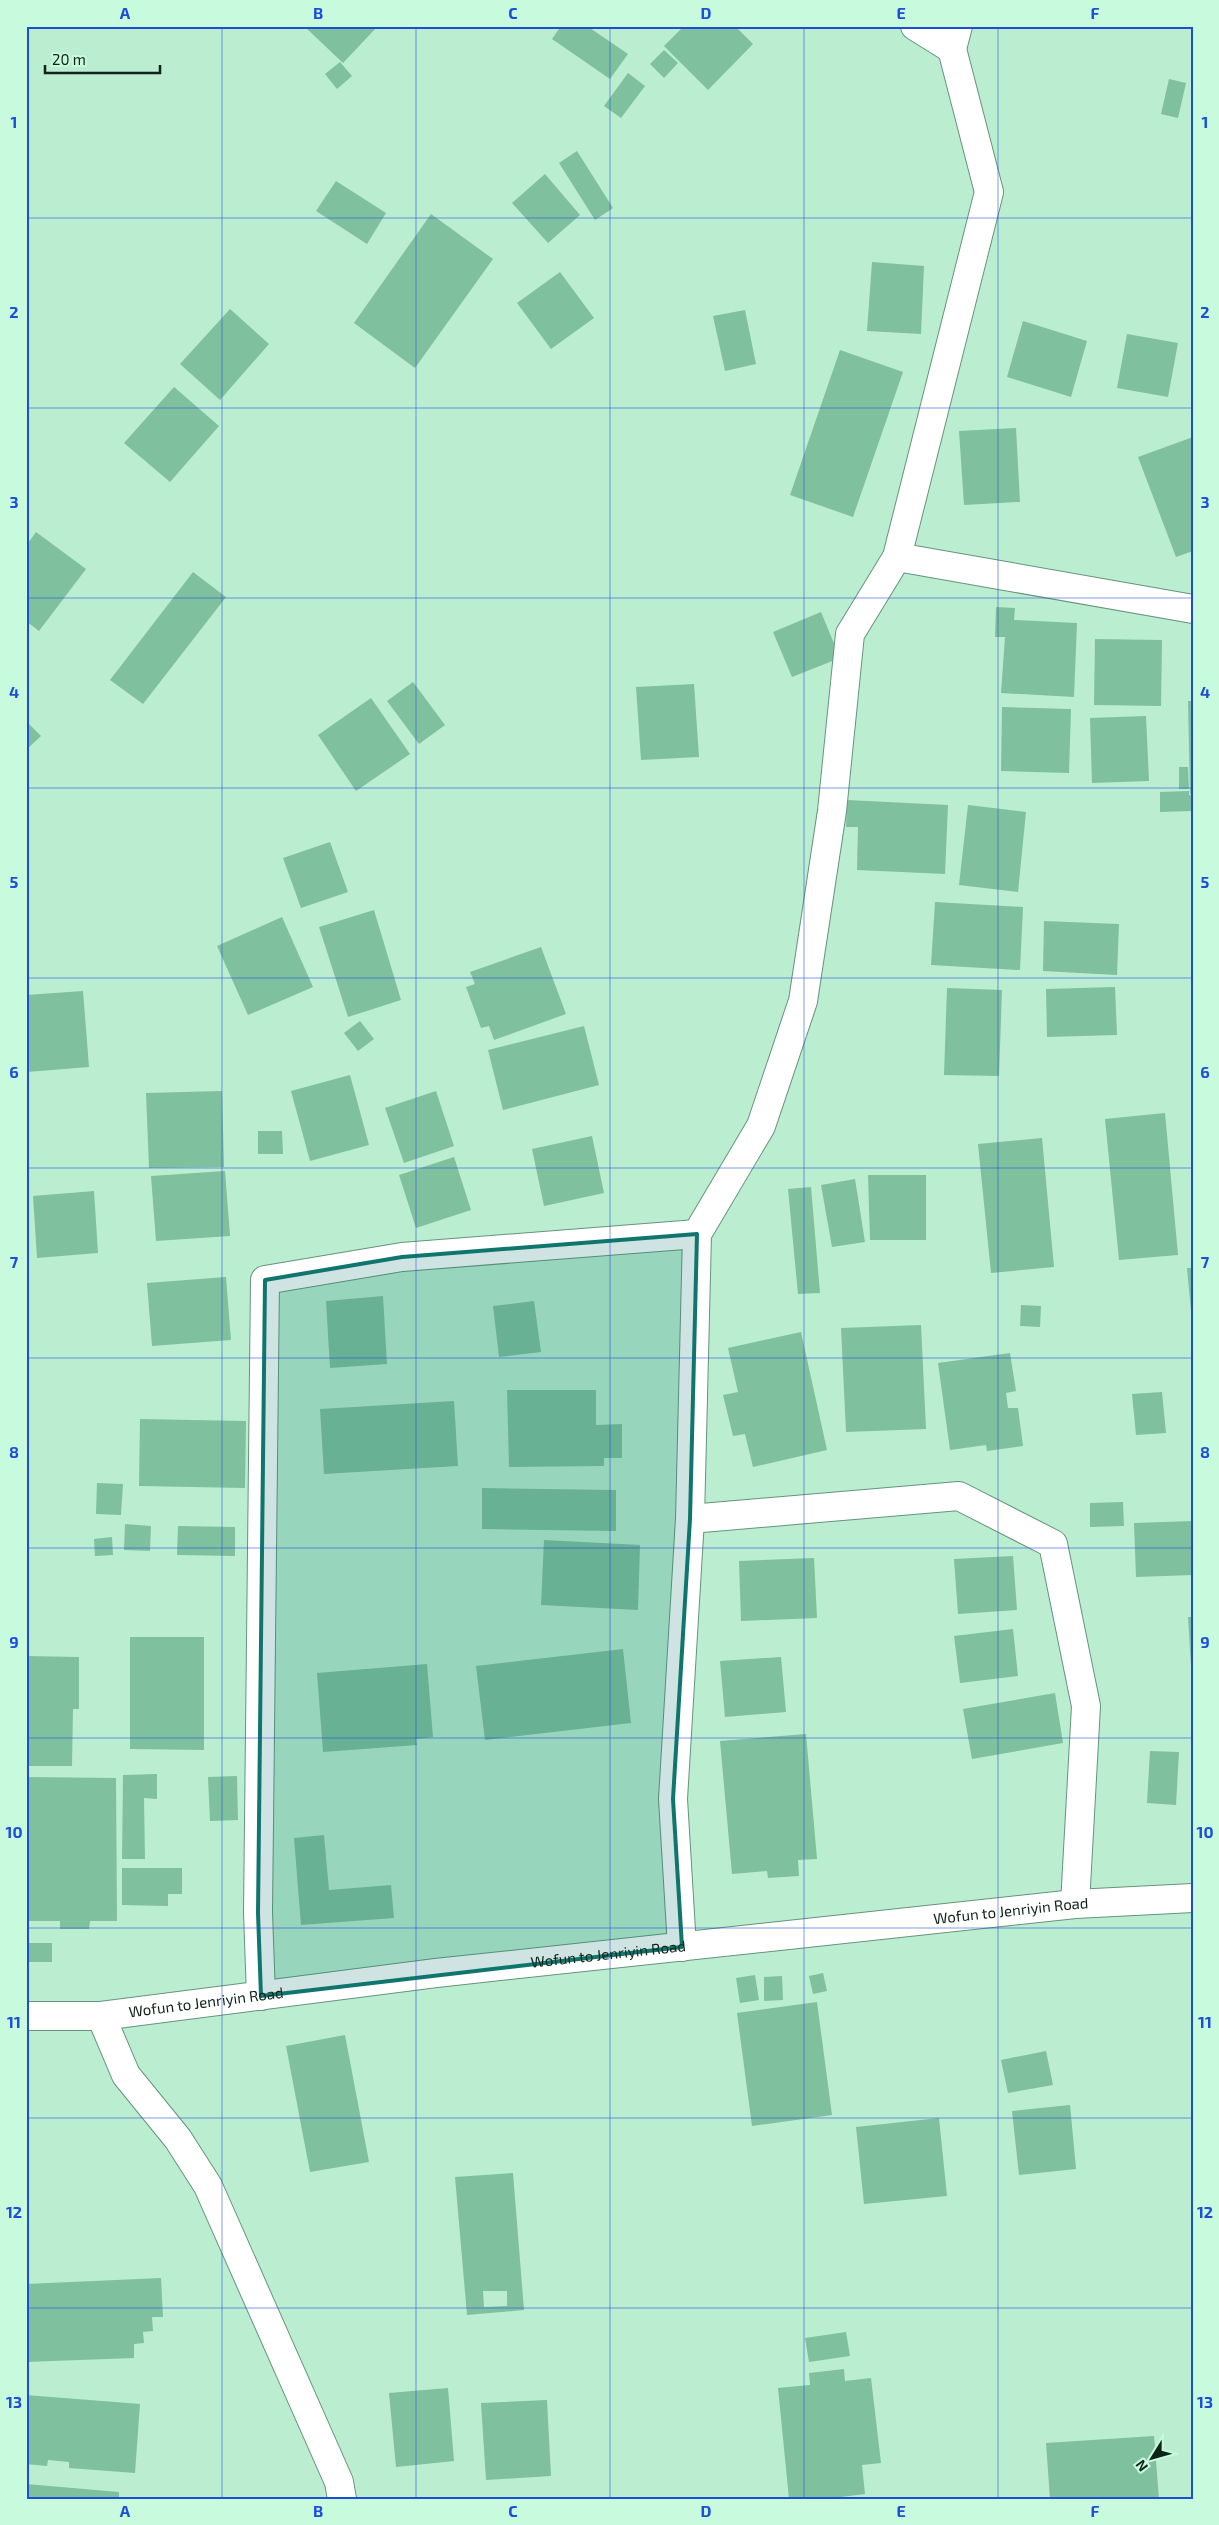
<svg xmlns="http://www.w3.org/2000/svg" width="1219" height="2525" font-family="'Exo 2',sans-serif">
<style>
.building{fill:#7fc09e;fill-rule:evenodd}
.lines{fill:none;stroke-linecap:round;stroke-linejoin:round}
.minor-casing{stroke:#65947b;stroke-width:30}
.minor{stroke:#fff;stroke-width:28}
.marked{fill:#0f766e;fill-opacity:0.2;stroke:#0f766e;stroke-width:4;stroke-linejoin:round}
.grid{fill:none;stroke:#1d4ed8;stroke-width:1;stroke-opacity:0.55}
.labels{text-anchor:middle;stroke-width:4;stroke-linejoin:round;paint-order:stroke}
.street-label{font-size:15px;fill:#102319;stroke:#c8fade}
.neatline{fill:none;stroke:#1d4ed8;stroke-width:2}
.grid-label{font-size:16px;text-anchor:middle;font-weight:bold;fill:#1d4ed8}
</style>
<rect width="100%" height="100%" fill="#bbedd1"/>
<!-- building -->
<g class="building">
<path d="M304,26H376L377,27L343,63Z"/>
<path d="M561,26H587L628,54L610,79L552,39Z"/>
<path d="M684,26H735L753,44L708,90L664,46Z"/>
<path d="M664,50L678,63L664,78L650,64Z"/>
<path d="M340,62L352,76L337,89L325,74Z"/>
<path d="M628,73L645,86L621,118L604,106Z"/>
<path d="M1169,79L1186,83L1178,118L1161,114Z"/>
<path d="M577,151L613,208L595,220L559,163Z"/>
<path d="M545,174L580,215L548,243L512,203Z"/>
<path d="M336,181L386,213L367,244L316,211Z"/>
<path d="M431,214L493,259L415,368L354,323Z"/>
<path d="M872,262L924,266L921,334L867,331Z"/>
<path d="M560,272L594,318L551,349L517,303Z"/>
<path d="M230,309L269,344L220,400L180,364Z"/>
<path d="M745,310L756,364L725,371L713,316Z"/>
<path d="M1023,321L1087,341L1071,397L1007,377Z"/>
<path d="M1127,334L1178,343L1168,397L1117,388Z"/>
<path d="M840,350L903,372L853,517L790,495Z"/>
<path d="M174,387L219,426L170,482L124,443Z"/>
<path d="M1016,428L1020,502L964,505L959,431Z"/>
<path d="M1193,437V551L1176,557L1138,457Z"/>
<path d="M36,532L86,569L39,631L26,621V546Z"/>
<path d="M193,572L226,597L143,704L110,680Z"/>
<path d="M996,607L1015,608L1014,620L1077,623L1074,697L1001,693L1005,637H995Z"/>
<path d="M821,612L840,658L792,677L773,632Z"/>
<path d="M1095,639L1162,640L1161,706L1094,705Z"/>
<path d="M413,682L445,725L419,744L387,701Z"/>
<path d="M694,684L699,757L641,760L636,687Z"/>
<path d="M371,698L410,754L356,791L318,735Z"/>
<path d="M1188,701H1193V794H1190Z"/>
<path d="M1002,707L1071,709L1069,773L1001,771Z"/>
<path d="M1146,716L1149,781L1092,783L1090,718Z"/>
<path d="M26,721L41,736L26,750Z"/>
<path d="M1179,767H1188L1189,789H1179Z"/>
<path d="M1189,791V795H1193V811L1160,812V792Z"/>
<path d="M847,800L948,805L945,874L857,870L858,827H846Z"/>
<path d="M968,805L1026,812L1018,892L959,885Z"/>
<path d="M330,842L348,892L301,908L283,858Z"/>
<path d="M935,902L1023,907L1020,970L931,965Z"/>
<path d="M374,910L401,1000L348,1017L319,927Z"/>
<path d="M282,917L313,987L248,1015L217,946Z"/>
<path d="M1044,921L1119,924L1117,975L1043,971Z"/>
<path d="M541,947L566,1014L494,1040L489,1026L481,1028L466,987L475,984L470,972Z"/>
<path d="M1115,987L1117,1035L1047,1037L1046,989Z"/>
<path d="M947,988L1002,990L999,1076L944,1075Z"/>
<path d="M83,991L89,1067L27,1072L26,995Z"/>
<path d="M360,1021L374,1039L358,1051L344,1033Z"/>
<path d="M584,1026L599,1085L503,1110L488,1050Z"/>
<path d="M350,1075L369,1145L310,1161L291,1091Z"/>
<path d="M222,1091L224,1167L149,1168L146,1093Z"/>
<path d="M436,1091L454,1146L404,1163L385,1108Z"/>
<path d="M1165,1113L1178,1255L1119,1260L1105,1119Z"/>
<path d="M258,1131H282L283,1154H258Z"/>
<path d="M592,1136L604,1193L544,1206L532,1149Z"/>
<path d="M1042,1138L1054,1267L991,1273L978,1144Z"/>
<path d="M454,1157L471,1210L416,1228L399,1175Z"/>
<path d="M225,1171L230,1236L156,1241L151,1176Z"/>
<path d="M868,1175H926V1240H870Z"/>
<path d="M855,1179L865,1242L832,1247L821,1185Z"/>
<path d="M811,1187L820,1293L798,1294L788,1189Z"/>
<path d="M94,1191L98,1253L37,1258L33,1196Z"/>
<path d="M1187,1268H1193V1310L1191,1311Z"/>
<path d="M226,1277L231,1340L152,1346L147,1283Z"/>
<path d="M383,1296L387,1364L330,1368L326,1301Z"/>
<path d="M534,1301L541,1352L499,1357L493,1306Z"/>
<path d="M1021,1305L1041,1306L1040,1327L1020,1326Z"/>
<path d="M921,1325L926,1429L846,1432L841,1328Z"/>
<path d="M801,1332L827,1450L753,1467L745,1434L733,1436L723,1395L738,1392L728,1348Z"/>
<path d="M1010,1353L1016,1391L1006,1393L1008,1408H1018L1023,1446L987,1451L986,1445L950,1450L938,1363Z"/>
<path d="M507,1390H596V1425L622,1424V1458H604V1466L509,1467Z"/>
<path d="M1162,1392L1166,1433L1136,1435L1132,1394Z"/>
<path d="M454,1401L458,1466L324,1474L320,1409Z"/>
<path d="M140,1419L246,1421L245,1488L139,1486Z"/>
<path d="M97,1483L123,1484L121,1515L96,1514Z"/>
<path d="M482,1488L616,1490V1531L482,1529Z"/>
<path d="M1123,1502L1124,1526L1090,1527V1503Z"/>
<path d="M1193,1521V1575L1136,1577L1134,1523Z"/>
<path d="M125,1524L151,1526L150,1551L124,1550Z"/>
<path d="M178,1526L235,1527V1556L177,1555Z"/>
<path d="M112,1537L113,1555L95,1556L94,1539Z"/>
<path d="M544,1540L640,1545L638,1610L541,1605Z"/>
<path d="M1013,1556L1017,1610L958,1614L954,1559Z"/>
<path d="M814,1558L817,1618L741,1621L739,1561Z"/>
<path d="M1188,1617H1193V1666H1191Z"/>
<path d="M1013,1629L1018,1676L960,1683L954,1636Z"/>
<path d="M130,1637H204V1750L130,1749Z"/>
<path d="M623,1649L631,1723L485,1740L476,1666Z"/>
<path d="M26,1656L79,1657V1709H73L72,1766H26Z"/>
<path d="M781,1657L786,1712L725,1717L720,1661Z"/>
<path d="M427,1664L433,1737L416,1739L417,1745L323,1752L317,1673Z"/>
<path d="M1055,1693L1063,1743L972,1759L963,1709Z"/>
<path d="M806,1734L817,1859L798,1860L799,1876L768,1878L767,1871L732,1874L720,1741Z"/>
<path d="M1150,1751L1179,1752L1176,1805L1147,1803Z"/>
<path d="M157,1774V1799L144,1798L145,1859H122L123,1775Z"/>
<path d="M237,1776L238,1820L210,1821L208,1777Z"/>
<path d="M26,1777L116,1778L117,1921H90L89,1929H60V1921H26Z"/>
<path d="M324,1835L329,1890L391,1885L394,1918L301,1925L294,1838Z"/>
<path d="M122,1868H182V1894H168V1906L122,1905Z"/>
<rect x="26" y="1943" width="26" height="19"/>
<path d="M823,1973L827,1991L813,1994L809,1976Z"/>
<path d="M755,1975L759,2000L740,2003L736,1978Z"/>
<path d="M782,1976L783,2000L764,2001V1977Z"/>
<path d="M817,2002L832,2115L752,2126L737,2013Z"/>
<path d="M345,2035L369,2162L310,2172L286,2046Z"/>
<path d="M1046,2051L1053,2085L1008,2093L1001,2060Z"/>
<path d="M1070,2105L1076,2169L1019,2175L1012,2111Z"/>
<path d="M939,2118L947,2196L864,2204L856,2127Z"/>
<path d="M513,2173L524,2310L467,2315L455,2177ZM483,2291H507V2306L484,2307Z"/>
<path d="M161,2278L163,2317H152L153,2331L143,2332L144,2343L134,2344V2358L26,2362V2284Z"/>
<path d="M846,2332L850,2356L809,2362L805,2338Z"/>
<path d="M844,2369L845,2381L871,2378L881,2463L862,2465L865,2494L825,2499H789L778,2388L810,2385L809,2373Z"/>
<path d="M448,2388L454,2461L396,2467L389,2393Z"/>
<path d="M26,2395L140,2404L135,2473L69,2468V2462L48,2460L47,2466L26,2464Z"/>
<path d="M547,2400L551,2476L486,2480L481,2403Z"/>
<path d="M1154,2436L1159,2499H1050L1046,2443Z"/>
<path d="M26,2484L119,2492V2499H26Z"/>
</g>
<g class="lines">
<!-- minor casing -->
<g class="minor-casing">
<g id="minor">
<path d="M915,26L952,49L958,26"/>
<path d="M897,557L1193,609"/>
<path d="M690,1519L959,1496L1053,1544L1086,1706L1075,1904"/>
<path d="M682,1947L673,1799L690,1519L697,1234L761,1126L803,1001L832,811L850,634L897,557L989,192L952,49"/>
<path d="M261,1996L258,1913L265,1280L402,1257L697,1234"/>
<path id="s1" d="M26,2016H101L436,1973L1075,1904L1193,1898"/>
<path d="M101,2016L126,2075L178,2139L208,2186L339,2482L342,2499"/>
</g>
</g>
<!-- minor -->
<use href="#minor" class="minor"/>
</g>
<!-- marked area -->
<path class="marked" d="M697,1234L690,1519L673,1799L682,1947L261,1996L258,1913L265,1280L402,1257Z"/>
<!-- grid -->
<path class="grid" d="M222,26V2499M416,26V2499M610,26V2499M804,26V2499M998,26V2499M26,218H1193M26,408H1193M26,598H1193M26,788H1193M26,978H1193M26,1168H1193M26,1358H1193M26,1548H1193M26,1738H1193M26,1928H1193M26,2118H1193M26,2308H1193"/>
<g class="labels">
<!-- street labels -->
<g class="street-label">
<text dy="5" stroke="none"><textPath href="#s1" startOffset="991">Wofun to Jenriyin Road</textPath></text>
<text dy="5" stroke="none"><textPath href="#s1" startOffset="586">Wofun to Jenriyin Road</textPath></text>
<text dy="5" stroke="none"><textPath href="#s1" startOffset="181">Wofun to Jenriyin Road</textPath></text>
</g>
</g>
<!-- border -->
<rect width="1219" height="2525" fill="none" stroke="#c8fade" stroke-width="55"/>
<!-- north arrow -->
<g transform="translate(1152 2458) rotate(233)" stroke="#c8fade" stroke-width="4" paint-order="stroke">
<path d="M0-4L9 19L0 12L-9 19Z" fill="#102319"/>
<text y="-8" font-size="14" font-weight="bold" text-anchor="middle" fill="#102319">N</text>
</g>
<!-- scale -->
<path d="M45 65v8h115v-8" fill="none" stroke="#102319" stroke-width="2.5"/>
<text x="52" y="65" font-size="15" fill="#102319" stroke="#c8fade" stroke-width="4" paint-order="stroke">20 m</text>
<rect x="28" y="28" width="1164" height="2470" class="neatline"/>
<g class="grid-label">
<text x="125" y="19">A</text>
<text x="318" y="19">B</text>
<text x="513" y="19">C</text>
<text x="706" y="19">D</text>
<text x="901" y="19">E</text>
<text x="1095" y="19">F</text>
<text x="14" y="128">1</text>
<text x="1205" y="128">1</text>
<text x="14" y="318">2</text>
<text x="1205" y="318">2</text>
<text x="14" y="508">3</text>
<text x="1205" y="508">3</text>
<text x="14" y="698">4</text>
<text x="1205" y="698">4</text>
<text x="14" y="888">5</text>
<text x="1205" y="888">5</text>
<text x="14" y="1078">6</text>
<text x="1205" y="1078">6</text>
<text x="14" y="1268">7</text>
<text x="1205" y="1268">7</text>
<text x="14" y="1458">8</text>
<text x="1205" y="1458">8</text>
<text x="14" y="1648">9</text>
<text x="1205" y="1648">9</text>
<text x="14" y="1838">10</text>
<text x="1205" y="1838">10</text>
<text x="14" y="2028">11</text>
<text x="1205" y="2028">11</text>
<text x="14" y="2218">12</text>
<text x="1205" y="2218">12</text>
<text x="14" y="2408">13</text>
<text x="1205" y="2408">13</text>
<text x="125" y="2517">A</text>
<text x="318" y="2517">B</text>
<text x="513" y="2517">C</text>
<text x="706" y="2517">D</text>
<text x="901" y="2517">E</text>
<text x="1095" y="2517">F</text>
</g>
</svg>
